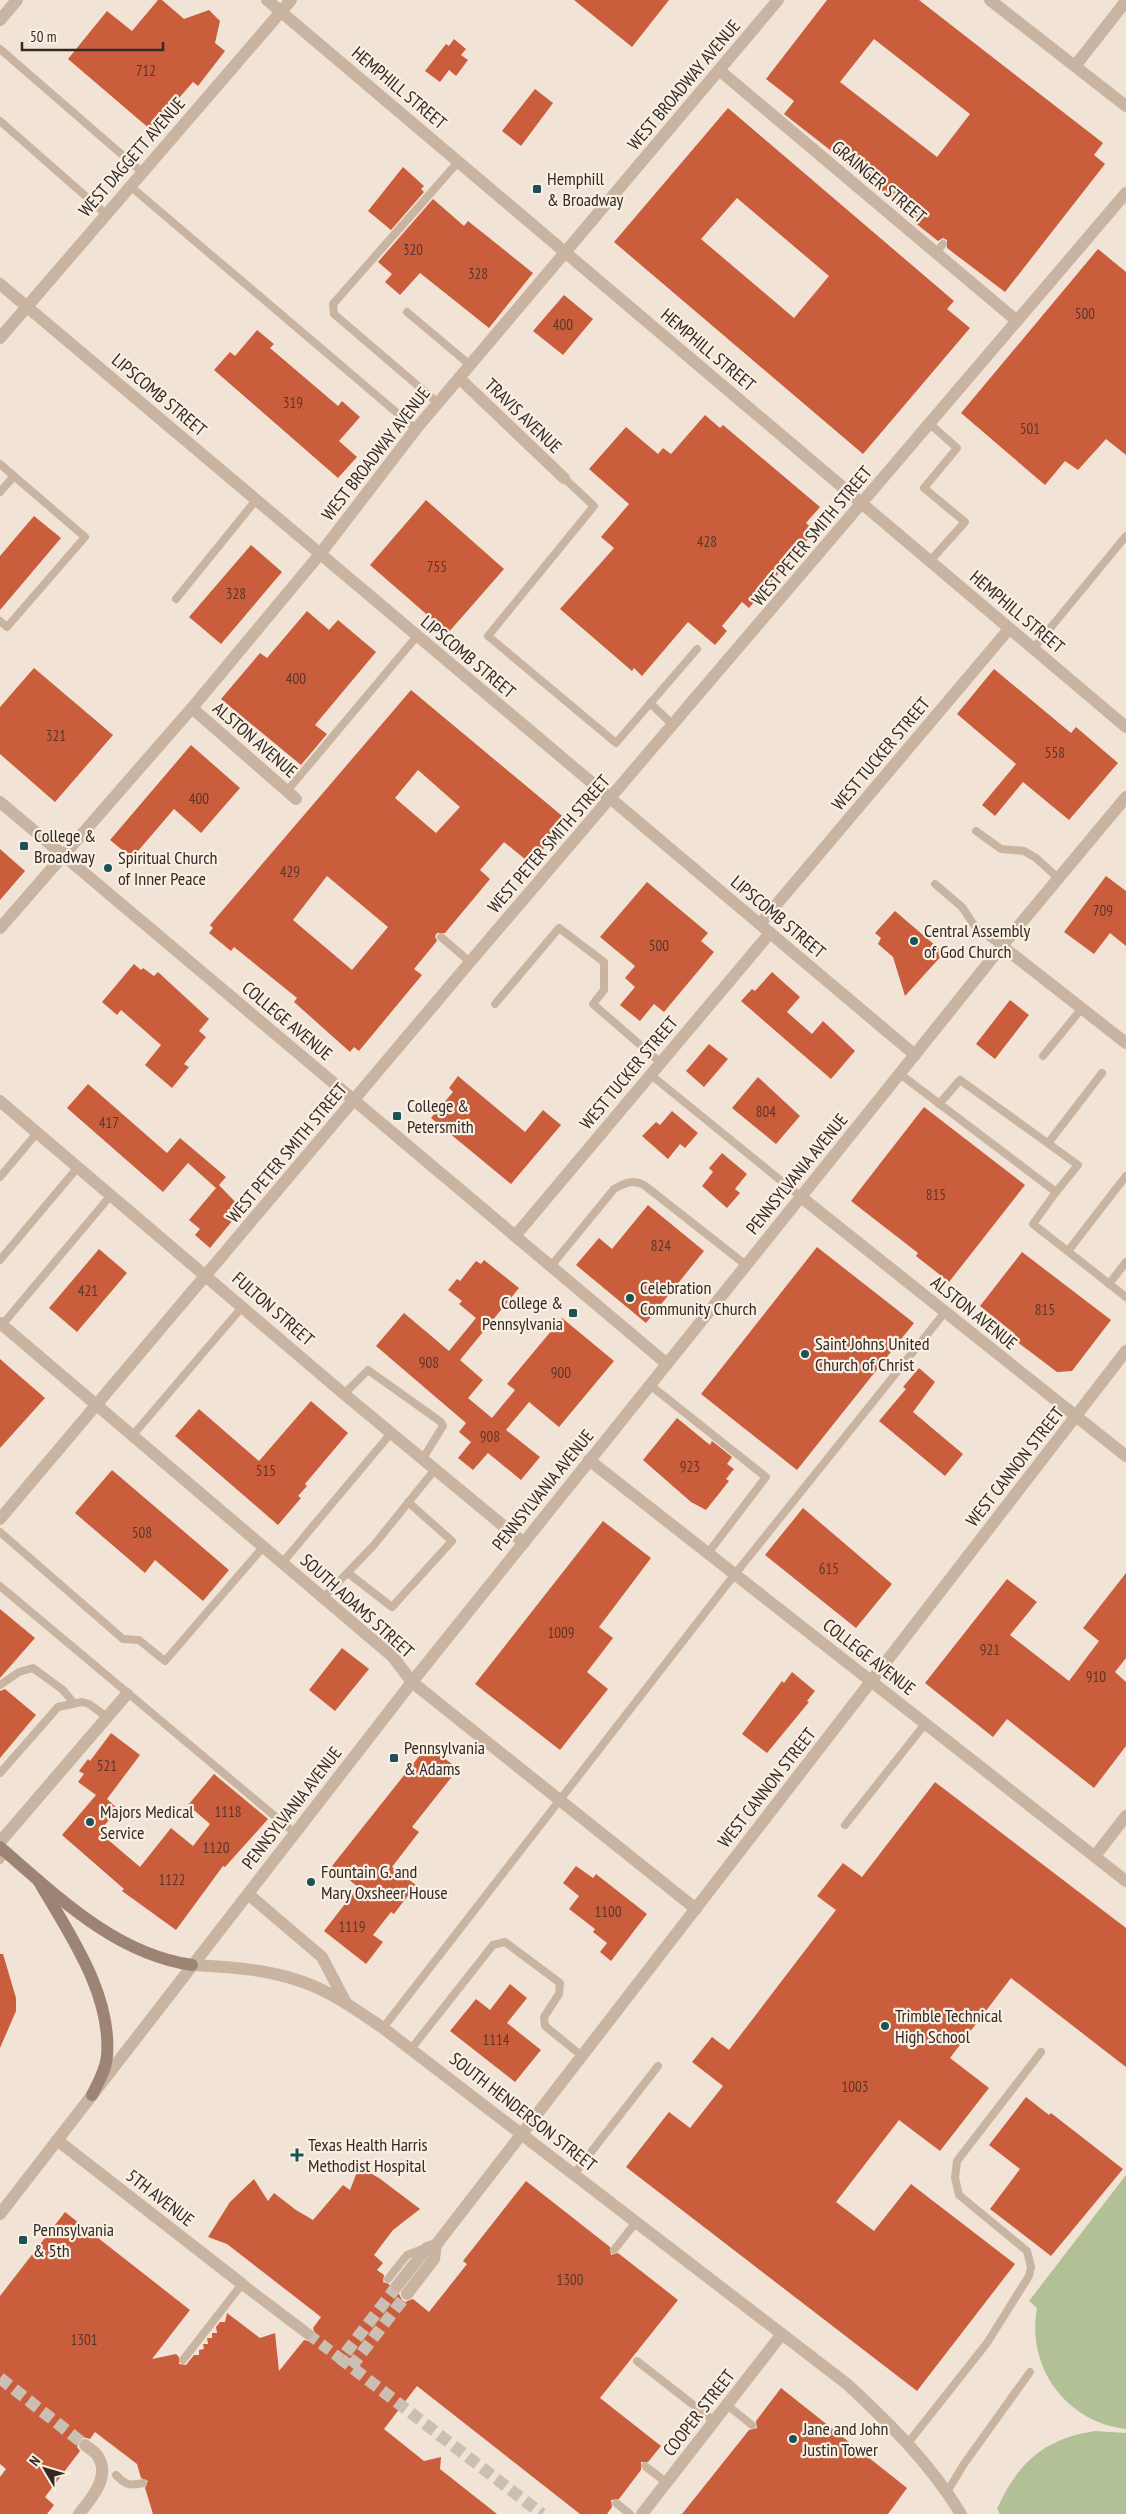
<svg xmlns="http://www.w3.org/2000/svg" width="1126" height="2514" font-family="'PT Sans Narrow',sans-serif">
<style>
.green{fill:#b2c096}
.building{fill:#ca5e3c;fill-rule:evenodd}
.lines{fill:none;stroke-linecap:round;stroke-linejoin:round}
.pedestrian-tunnel{stroke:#cbbfb3;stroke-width:11;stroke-dasharray:11 5.5;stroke-linecap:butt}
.minor-tunnel{stroke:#cbbfb3;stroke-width:12;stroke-dasharray:12 6;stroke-linecap:butt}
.service{stroke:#c9b4a2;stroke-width:8}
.pedestrian{stroke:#c9b4a2;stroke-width:11}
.minor{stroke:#c9b4a2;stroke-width:12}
.tertiary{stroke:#c9b4a2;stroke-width:12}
.secondary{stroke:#9d8374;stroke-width:12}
.poi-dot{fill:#1a5256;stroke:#f9efe2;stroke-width:2}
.labels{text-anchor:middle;stroke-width:4.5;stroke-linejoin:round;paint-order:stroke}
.number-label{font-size:15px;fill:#5a362b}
.street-label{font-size:18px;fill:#342925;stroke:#f9efe2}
.poi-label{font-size:18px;fill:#342925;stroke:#f9efe2;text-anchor:start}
</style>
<rect width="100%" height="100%" fill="#f1e4d6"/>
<!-- green -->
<g class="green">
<path d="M1126,2175V2429C1066,2422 1026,2367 1037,2308L1029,2301Z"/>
<path d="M1095,2431L1126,2433V2514H1000L997,2509C1018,2462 1044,2439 1095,2431Z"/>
</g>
<!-- building -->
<g class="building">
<path d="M158,0H162L184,19L209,10L220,21L215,43L225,51L198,86L193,82L151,130L68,59L107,11L132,31Z"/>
<path d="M574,0H669L632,47Z"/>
<path d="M827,0H919L1103,143L1094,155L1105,164L1005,292L947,248V240L943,238L938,241L914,222L917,218L784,114L794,101L766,79ZM874,39L970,114L937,157L840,82Z"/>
<path d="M454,39L466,49L461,55L468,60L456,76L449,70L440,82L425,71L446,44L449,46Z"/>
<path d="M535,89L553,103L521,146L502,131Z"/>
<path d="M728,108L954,301L947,309L970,328L863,454L614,242ZM737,198L829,276L794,318L701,239Z"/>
<path d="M403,167L424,186L421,189L424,192L391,230L368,211Z"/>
<path d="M433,199L464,226L468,221L533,273L489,328L420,273L400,295L385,282L392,274L378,262Z"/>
<path d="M1098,249L1126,272V455L1106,439L1078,470L1065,461L1045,485L961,413Z"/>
<path d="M564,295L593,319L563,355L533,331Z"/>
<path d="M257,330L274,344L270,348L338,406L342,401L360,417L339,441L357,457L338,478L214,370L230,352L235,356Z"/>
<path d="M705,415L720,428L723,425L820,507L806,523L815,531L749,608L742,602L722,626L727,631L715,645L688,622L642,676L634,668L632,671L560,609L614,548L601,537L629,504L589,469L626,427L658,454L663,448L671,454Z"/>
<path d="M426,500L504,569L448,633L370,565Z"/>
<path d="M34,516L61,538L0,610V556Z"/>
<path d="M251,545L282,572L221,644L189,617Z"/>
<path d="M307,611L329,630L338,620L376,652L315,725L327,734L301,765L221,699L260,653L267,658Z"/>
<path d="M34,668L113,735L55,802L0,754V707Z"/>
<path d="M994,669L1071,733L1076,727L1118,763L1069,820L1023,782L995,816L982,805L1016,764L957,714Z"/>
<path d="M411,690L567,820L531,864L504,842L480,870L490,879L445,933H437L435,936L437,941L414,969L422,975L359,1051L354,1047L350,1052L294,1002L297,998L234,947L231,951L209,933L213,928L210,925ZM418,770L460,807L436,833L395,798ZM327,876L388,927L352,970L293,920Z"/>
<path d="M191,745L240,788L201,833L174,809L132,858L110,840Z"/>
<path d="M0,849L25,871L0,900Z"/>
<path d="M1106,876L1126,891V946L1110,933L1094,954L1064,932Z"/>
<path d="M647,882L708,933L701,941L714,952L664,1012L654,1004L640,1021L620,1005L635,987L625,978L635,966L600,937Z"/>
<path d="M895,911L944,953L905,996L893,957L878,944L881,938L875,933Z"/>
<path d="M134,964L141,970L143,968L154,976L158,972L209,1019L199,1031L206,1037L184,1064L189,1067L172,1088L145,1065L161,1045L121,1010L117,1015L102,1002Z"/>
<path d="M772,972L800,997L787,1012L812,1034L823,1021L855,1051L831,1079L741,1001L752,989L755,991Z"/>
<path d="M1010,1000L1029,1015L995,1059L976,1044Z"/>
<path d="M709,1044L728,1059L704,1087L686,1071Z"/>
<path d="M458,1076L525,1132L543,1110L561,1125L511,1184L431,1118L453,1092L449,1088Z"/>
<path d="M758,1077L800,1116L776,1144L732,1108Z"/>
<path d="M88,1084L167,1153L180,1138L226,1177L219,1185L242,1209L210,1248L195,1235L200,1229L189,1220L216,1188L188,1163L163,1192L67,1108Z"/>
<path d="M924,1107L1025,1185L949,1282L916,1256L918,1253L851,1201Z"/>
<path d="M672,1111L698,1133L685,1148L680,1144L668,1159L642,1136L656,1122L660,1125Z"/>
<path d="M722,1153L747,1174L735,1189L740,1193L727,1208L702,1186L713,1172L709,1168Z"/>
<path d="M648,1205L704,1251L646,1323L576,1265L599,1238L612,1249Z"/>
<path d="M817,1247L914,1323L797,1470L701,1394Z"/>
<path d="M99,1249L127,1273L77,1332L49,1308Z"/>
<path d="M1022,1252L1111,1320L1072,1371L1057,1372L1012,1338L1015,1334L980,1306Z"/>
<path d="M484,1260L519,1288L460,1360L483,1380L468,1398L492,1418L515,1390L507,1384L562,1318L614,1361L559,1427L529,1402L506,1430L540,1457L521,1480L488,1453L473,1470L458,1458L471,1442L459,1432L466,1423L376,1346L404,1313L449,1351L476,1318L459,1304L462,1301L448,1290L457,1279L460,1281L476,1261L481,1264Z"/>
<path d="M0,1359L45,1398L0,1448Z"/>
<path d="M919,1368L935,1382L913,1412L963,1454L945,1476L879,1421L906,1389L903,1387Z"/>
<path d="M311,1401L348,1433L305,1484L307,1486L298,1496L301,1498L278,1525L175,1436L199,1409L259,1461Z"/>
<path d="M677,1418L710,1445L712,1441L732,1457L727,1464L734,1469L726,1479L729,1481L706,1510L691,1502L643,1460Z"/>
<path d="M112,1470L229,1570L203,1601L155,1560L145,1573L75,1513Z"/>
<path d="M803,1508L892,1584L856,1628L765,1555Z"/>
<path d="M603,1521L651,1558L599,1627L613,1638L587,1672L608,1689L560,1750L475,1684Z"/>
<path d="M1126,1573V1658L1115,1672L1126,1682V1746L1094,1788L1007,1719L993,1737L925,1683L1007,1579L1037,1602L1010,1635L1069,1681L1099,1641L1083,1628Z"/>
<path d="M0,1609L35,1638L0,1678Z"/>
<path d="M342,1648L369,1669L335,1711L309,1690Z"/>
<path d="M792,1672L815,1691L807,1701L809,1702L767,1753L742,1734L782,1681L784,1683Z"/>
<path d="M5,1689L36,1715L0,1758V1691Z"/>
<path d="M111,1733L140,1755L107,1799L118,1809L99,1832L140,1867L171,1828L193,1846L210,1824L188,1805L214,1774L268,1819L225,1867L223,1866L176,1930L122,1891L124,1889L62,1835L96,1795L78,1782L84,1774L79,1771L88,1759L90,1761Z"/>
<path d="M428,1745L458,1769L412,1827L419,1832L392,1867L416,1885L394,1914L391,1912L373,1935L383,1942L366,1964L324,1931L358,1887L332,1866Z"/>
<path d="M935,1782L1126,1928V2067L1011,1978L950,2058L989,2088L940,2151L899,2120L836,2202L874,2231L911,2184L1015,2264L917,2391L626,2167L669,2112L690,2128L723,2086L692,2062L712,2037L729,2050L836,1910L817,1896L843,1863L862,1877Z"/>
<path d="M576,1866L593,1878L596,1874L647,1914L611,1961L600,1952L607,1943L593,1932L595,1929L569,1909L579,1896L563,1883Z"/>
<path d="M0,1954H3L16,1998V2011L0,2048Z"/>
<path d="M510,1984L527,1998L507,2023L541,2050L515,2082L450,2031L476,1999L490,2010Z"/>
<path d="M1026,2097L1049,2115L1051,2113L1123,2169L1051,2256L990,2209L1020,2169L989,2145Z"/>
<path d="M359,2167L379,2178L420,2209L393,2230L374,2255L383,2263L377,2270L384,2275L383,2282L389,2284L392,2292L399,2294L402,2300L405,2302L413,2299L429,2312L467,2264L463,2261L526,2181L610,2247L611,2255L618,2253L678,2300L600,2398L661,2446L648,2462H641V2470L619,2499L611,2500L612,2507L607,2514H580L417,2386L384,2429L424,2461L441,2457L440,2469L497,2514H153L145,2488L148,2481L141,2478L137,2464L95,2432L90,2439L83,2437L79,2440L77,2447L80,2451L45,2497L54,2505L47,2514H0V2477L6,2469L0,2464V2296L65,2212L190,2310L152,2359L176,2354L179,2357V2364L186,2365L194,2355H199V2350L204,2349L203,2344H208L207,2338H212V2333H217L216,2327L220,2322H225L227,2313L260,2338L275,2333L279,2371L304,2340L308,2341L314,2339L315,2334L313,2328L321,2317L227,2244L208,2237L230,2202L254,2179L268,2201L274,2193L296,2210L313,2220L343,2185L350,2190Z"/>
<path d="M781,2388L907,2488L888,2514H682L749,2430L757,2428L756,2421Z"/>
</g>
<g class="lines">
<!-- pedestrian-tunnel -->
<path class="pedestrian-tunnel" d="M308,2334L341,2359"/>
<!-- minor-tunnel -->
<g class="minor-tunnel">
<path d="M397,2286L341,2359L542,2514"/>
<path d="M351,2367L407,2294"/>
<path d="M0,2378L85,2445"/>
</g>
<!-- service -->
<g class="service">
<path d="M0,49L142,172"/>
<path d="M0,121L106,214"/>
<path d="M130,186L416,429"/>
<path d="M936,253L943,244"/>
<path d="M407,312L470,365"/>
<path d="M438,403L334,314L333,304L458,162"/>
<path d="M930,424L957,448L924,488L965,522L930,561"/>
<path d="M0,464L85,537L7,627L0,621"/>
<path d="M564,478L594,506L488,636L616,743L697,649"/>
<path d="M0,492L14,476"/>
<path d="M176,599L256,500"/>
<path d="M1033,649L1126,536"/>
<path d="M650,703L673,725"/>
<path d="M287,791L417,636"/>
<path d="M976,831L1001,849L1024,851L1036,858L1058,878"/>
<path d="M935,884L962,907L976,928L1002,946"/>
<path d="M441,937L470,962"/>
<path d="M495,1004L559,928L604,962V990L593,1004L661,1063"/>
<path d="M1043,1056L1082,1008"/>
<path d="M900,1074L1056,1192L1033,1224L1126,1297"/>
<path d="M651,1075L801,1197"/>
<path d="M939,1104L960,1080L1078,1165L1056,1192"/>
<path d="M1049,1142L1102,1073"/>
<path d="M0,1177L37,1133"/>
<path d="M1068,1251L1126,1176"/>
<path d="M0,1260L78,1167"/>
<path d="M551,1266L614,1189C625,1183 632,1179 644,1185L746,1265"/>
<path d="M1109,1284L1126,1262"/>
<path d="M2,1325L111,1195"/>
<path d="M650,1385L766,1477L708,1553"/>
<path d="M344,1394L368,1370L441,1422L443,1426L423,1458"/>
<path d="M133,1435L243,1306"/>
<path d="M0,1532L123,1639L139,1640L165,1661L264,1546"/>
<path d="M283,1562L392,1432"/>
<path d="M348,1573L392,1607L452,1541L408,1502"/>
<path d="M0,1586L295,1833"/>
<path d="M324,1597L374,1545L436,1468"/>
<path d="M0,1685L19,1672L33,1668L63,1690L73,1702"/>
<path d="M0,1773L58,1707L82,1702L89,1704L107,1717"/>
<path d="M845,1825L925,1724"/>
<path d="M0,1860L6,1852"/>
<path d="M383,2028L735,1574L945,1312"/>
<path d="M411,2049L493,1945L505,1942L560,1983L559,1994L544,2017L545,2026L582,2056"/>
<path d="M574,2174L658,2066"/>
<path d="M614,2250L636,2222"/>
<path d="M388,2279L407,2255L425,2248"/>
<path d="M183,2360L242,2284"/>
<path d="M637,2361L714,2421"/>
<path d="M727,2405L752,2425"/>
<path d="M908,2443L987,2343L1029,2276L1031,2267L1027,2251L959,2195L955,2178L957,2161L1041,2052"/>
<path d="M645,2466L667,2483"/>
<path d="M116,2475C125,2485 130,2486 143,2483"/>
<path d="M947,2492L964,2464L1030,2372"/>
<path d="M616,2503L630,2514"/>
</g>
<!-- pedestrian -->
<path class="pedestrian" d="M242,2284L308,2334"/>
<!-- minor -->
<g class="minor">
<path d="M0,20L17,0"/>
<path d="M1075,66L1126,1"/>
<path d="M719,70L1017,321"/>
<path d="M0,284L915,1055"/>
<path d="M0,338L291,0"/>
<path d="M459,378L564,478"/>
<path d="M192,708L296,799"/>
<path d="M0,802L667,1364"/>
<path d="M760,924L1009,629"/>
<path d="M0,928L192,708L320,554L416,429L778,0"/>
<path d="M1002,946L1126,1043"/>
<path d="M0,1101L344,1394L524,1543"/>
<path d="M801,1197L1126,1456"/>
<path d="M515,1236L770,933"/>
<path d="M0,1323L393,1657L412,1682L696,1909"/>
<path d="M589,1460L1126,1881"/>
<path d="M0,1519L470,962L1126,193"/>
<path d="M0,1842L127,1694"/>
<path d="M1095,1856L1126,1816"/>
<path d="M57,2140L242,2284"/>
<path d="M397,2286L427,2248L436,2245"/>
<path d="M407,2294L434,2259L436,2245L1126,1351"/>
<path d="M79,2514C91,2499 112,2476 97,2455C94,2451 88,2448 85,2445"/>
<path d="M642,2514L782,2334"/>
</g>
<!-- tertiary -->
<g class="tertiary">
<path d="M267,0L1126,727"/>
<path d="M990,0L1126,106"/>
<path d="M248,1894L322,1957L346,2003"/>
<path d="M192,1965C230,1967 267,1969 303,1982C332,1992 358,2011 383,2028L847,2384C890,2424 930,2463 961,2514"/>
<path d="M0,2214L412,1682L1002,946L1126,797"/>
</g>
<!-- secondary -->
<g class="secondary">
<path d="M0,1847C57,1896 115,1954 192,1965"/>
<path d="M38,1880C68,1932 112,1993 107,2056C106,2070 98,2083 92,2095"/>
</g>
</g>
<!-- markers -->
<g class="poi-dot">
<rect x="532" y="184" width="10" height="10" rx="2.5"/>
<rect x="19" y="841" width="10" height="10" rx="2.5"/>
<circle cx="108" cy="868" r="5"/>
<circle cx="914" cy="941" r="5"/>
<rect x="392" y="1111" width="10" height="10" rx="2.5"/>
<circle cx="630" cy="1298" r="5"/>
<rect x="568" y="1308" width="10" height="10" rx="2.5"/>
<circle cx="805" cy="1354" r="5"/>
<rect x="389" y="1753" width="10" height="10" rx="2.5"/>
<circle cx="90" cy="1822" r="5"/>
<circle cx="311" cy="1882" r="5"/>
<circle cx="885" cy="2026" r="5"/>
<path d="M294.5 2147.5h5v5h5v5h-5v5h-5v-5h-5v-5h5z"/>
<rect x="18" y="2235" width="10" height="10" rx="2.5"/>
<circle cx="793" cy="2439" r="5"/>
</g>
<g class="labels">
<!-- number labels -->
<g class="number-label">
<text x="146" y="76">712</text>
<text x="413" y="255">320</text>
<text x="478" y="279">328</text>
<text x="1085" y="319">500</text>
<text x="563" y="330">400</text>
<text x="293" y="408">319</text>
<text x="1030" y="434">501</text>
<text x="707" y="547">428</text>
<text x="437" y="572">755</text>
<text x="236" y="599">328</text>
<text x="296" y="684">400</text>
<text x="56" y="741">321</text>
<text x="1055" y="758">558</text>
<text x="199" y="804">400</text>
<text x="290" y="877">429</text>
<text x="1103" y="916">709</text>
<text x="659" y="951">500</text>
<text x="766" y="1117">804</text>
<text x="109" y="1128">417</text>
<text x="936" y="1200">815</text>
<text x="661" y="1251">824</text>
<text x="88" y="1296">421</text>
<text x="1045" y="1315">815</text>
<text x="429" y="1368">908</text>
<text x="561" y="1378">900</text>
<text x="490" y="1442">908</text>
<text x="690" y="1472">923</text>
<text x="266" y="1476">515</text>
<text x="142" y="1538">508</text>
<text x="829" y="1574">615</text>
<text x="561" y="1638">1009</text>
<text x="990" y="1655">921</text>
<text x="1096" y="1682">910</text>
<text x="107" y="1771">521</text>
<text x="228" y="1817">1118</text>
<text x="216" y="1853">1120</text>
<text x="172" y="1885">1122</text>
<text x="608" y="1917">1100</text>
<text x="352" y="1932">1119</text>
<text x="496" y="2045">1114</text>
<text x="855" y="2092">1003</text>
<text x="570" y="2285">1300</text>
<text x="84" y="2345">1301</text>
</g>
<!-- street labels -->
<g class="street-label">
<text transform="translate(684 85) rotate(-50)" y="6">WEST BROADWAY AVENUE</text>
<text transform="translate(399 88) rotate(40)" y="6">HEMPHILL STREET</text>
<text transform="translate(132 157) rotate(-49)" y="6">WEST DAGGETT AVENUE</text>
<text transform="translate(879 182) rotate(40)" y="6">GRAINGER STREET</text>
<text transform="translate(708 350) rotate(40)" y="6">HEMPHILL STREET</text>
<text transform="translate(159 395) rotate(40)" y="6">LIPSCOMB STREET</text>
<text transform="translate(523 416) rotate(44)" y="6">TRAVIS AVENUE</text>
<text transform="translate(376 454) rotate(-52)" y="6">WEST BROADWAY AVENUE</text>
<text transform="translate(812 536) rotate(-50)" y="6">WEST PETER SMITH STREET</text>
<text transform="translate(1017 612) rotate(40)" y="6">HEMPHILL STREET</text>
<text transform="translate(468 657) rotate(40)" y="6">LIPSCOMB STREET</text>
<text transform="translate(255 740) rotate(41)" y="6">ALSTON AVENUE</text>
<text transform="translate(881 754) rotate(-50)" y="6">WEST TUCKER STREET</text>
<text transform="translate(549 844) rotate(-49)" y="6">WEST PETER SMITH STREET</text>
<text transform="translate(778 917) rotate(40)" y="6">LIPSCOMB STREET</text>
<text transform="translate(287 1021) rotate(40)" y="6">COLLEGE AVENUE</text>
<text transform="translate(629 1073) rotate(-50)" y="6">WEST TUCKER STREET</text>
<text transform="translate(287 1153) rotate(-50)" y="6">WEST PETER SMITH STREET</text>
<text transform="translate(797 1174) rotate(-51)" y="6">PENNSYLVANIA AVENUE</text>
<text transform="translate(273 1309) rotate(41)" y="6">FULTON STREET</text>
<text transform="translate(974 1313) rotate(39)" y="6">ALSTON AVENUE</text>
<text transform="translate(1015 1467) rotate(-52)" y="6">WEST CANNON STREET</text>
<text transform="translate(543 1490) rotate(-51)" y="6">PENNSYLVANIA AVENUE</text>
<text transform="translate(357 1606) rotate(42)" y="6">SOUTH ADAMS STREET</text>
<text transform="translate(869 1657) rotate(38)" y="6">COLLEGE AVENUE</text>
<text transform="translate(767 1788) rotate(-52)" y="6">WEST CANNON STREET</text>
<text transform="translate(292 1808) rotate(-52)" y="6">PENNSYLVANIA AVENUE</text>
<text transform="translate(523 2112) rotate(38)" y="6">SOUTH HENDERSON STREET</text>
<text transform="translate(160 2198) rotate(38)" y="6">5TH AVENUE</text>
<text transform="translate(699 2413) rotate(-52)" y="6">COOPER STREET</text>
</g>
<!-- poi labels -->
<g class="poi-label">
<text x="547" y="185">Hemphill<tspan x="547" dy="21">&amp; Broadway</tspan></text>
<text x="34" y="842">College &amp;<tspan x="34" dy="21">Broadway</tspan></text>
<text x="118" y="864">Spiritual Church<tspan x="118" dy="21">of Inner Peace</tspan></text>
<text x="924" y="937">Central Assembly<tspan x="924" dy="21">of God Church</tspan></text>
<text x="407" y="1112">College &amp;<tspan x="407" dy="21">Petersmith</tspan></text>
<text x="640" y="1294">Celebration<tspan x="640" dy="21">Community Church</tspan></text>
<text x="563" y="1309" text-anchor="end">College &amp;<tspan x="563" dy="21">Pennsylvania</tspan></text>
<text x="815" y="1350">Saint Johns United<tspan x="815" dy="21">Church of Christ</tspan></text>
<text x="404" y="1754">Pennsylvania<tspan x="404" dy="21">&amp; Adams</tspan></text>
<text x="100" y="1818">Majors Medical<tspan x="100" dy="21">Service</tspan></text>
<text x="321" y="1878">Fountain G. and<tspan x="321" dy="21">Mary Oxsheer House</tspan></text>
<text x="895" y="2022">Trimble Technical<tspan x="895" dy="21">High School</tspan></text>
<text x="308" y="2151">Texas Health Harris<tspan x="308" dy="21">Methodist Hospital</tspan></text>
<text x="33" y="2236">Pennsylvania<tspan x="33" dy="21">&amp; 5th</tspan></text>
<text x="803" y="2435">Jane and John<tspan x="803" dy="21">Justin Tower</tspan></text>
</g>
</g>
<!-- north arrow -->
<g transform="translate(45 2469) rotate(308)" stroke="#f9efe2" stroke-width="4" paint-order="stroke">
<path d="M0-4L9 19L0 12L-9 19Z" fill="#342925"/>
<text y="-8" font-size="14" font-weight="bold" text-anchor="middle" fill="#342925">N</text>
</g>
<!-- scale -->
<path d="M22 42v8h141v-8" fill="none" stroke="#342925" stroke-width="2.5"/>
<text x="30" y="42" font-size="15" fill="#342925" stroke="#f9efe2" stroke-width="4" paint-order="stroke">50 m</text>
</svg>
